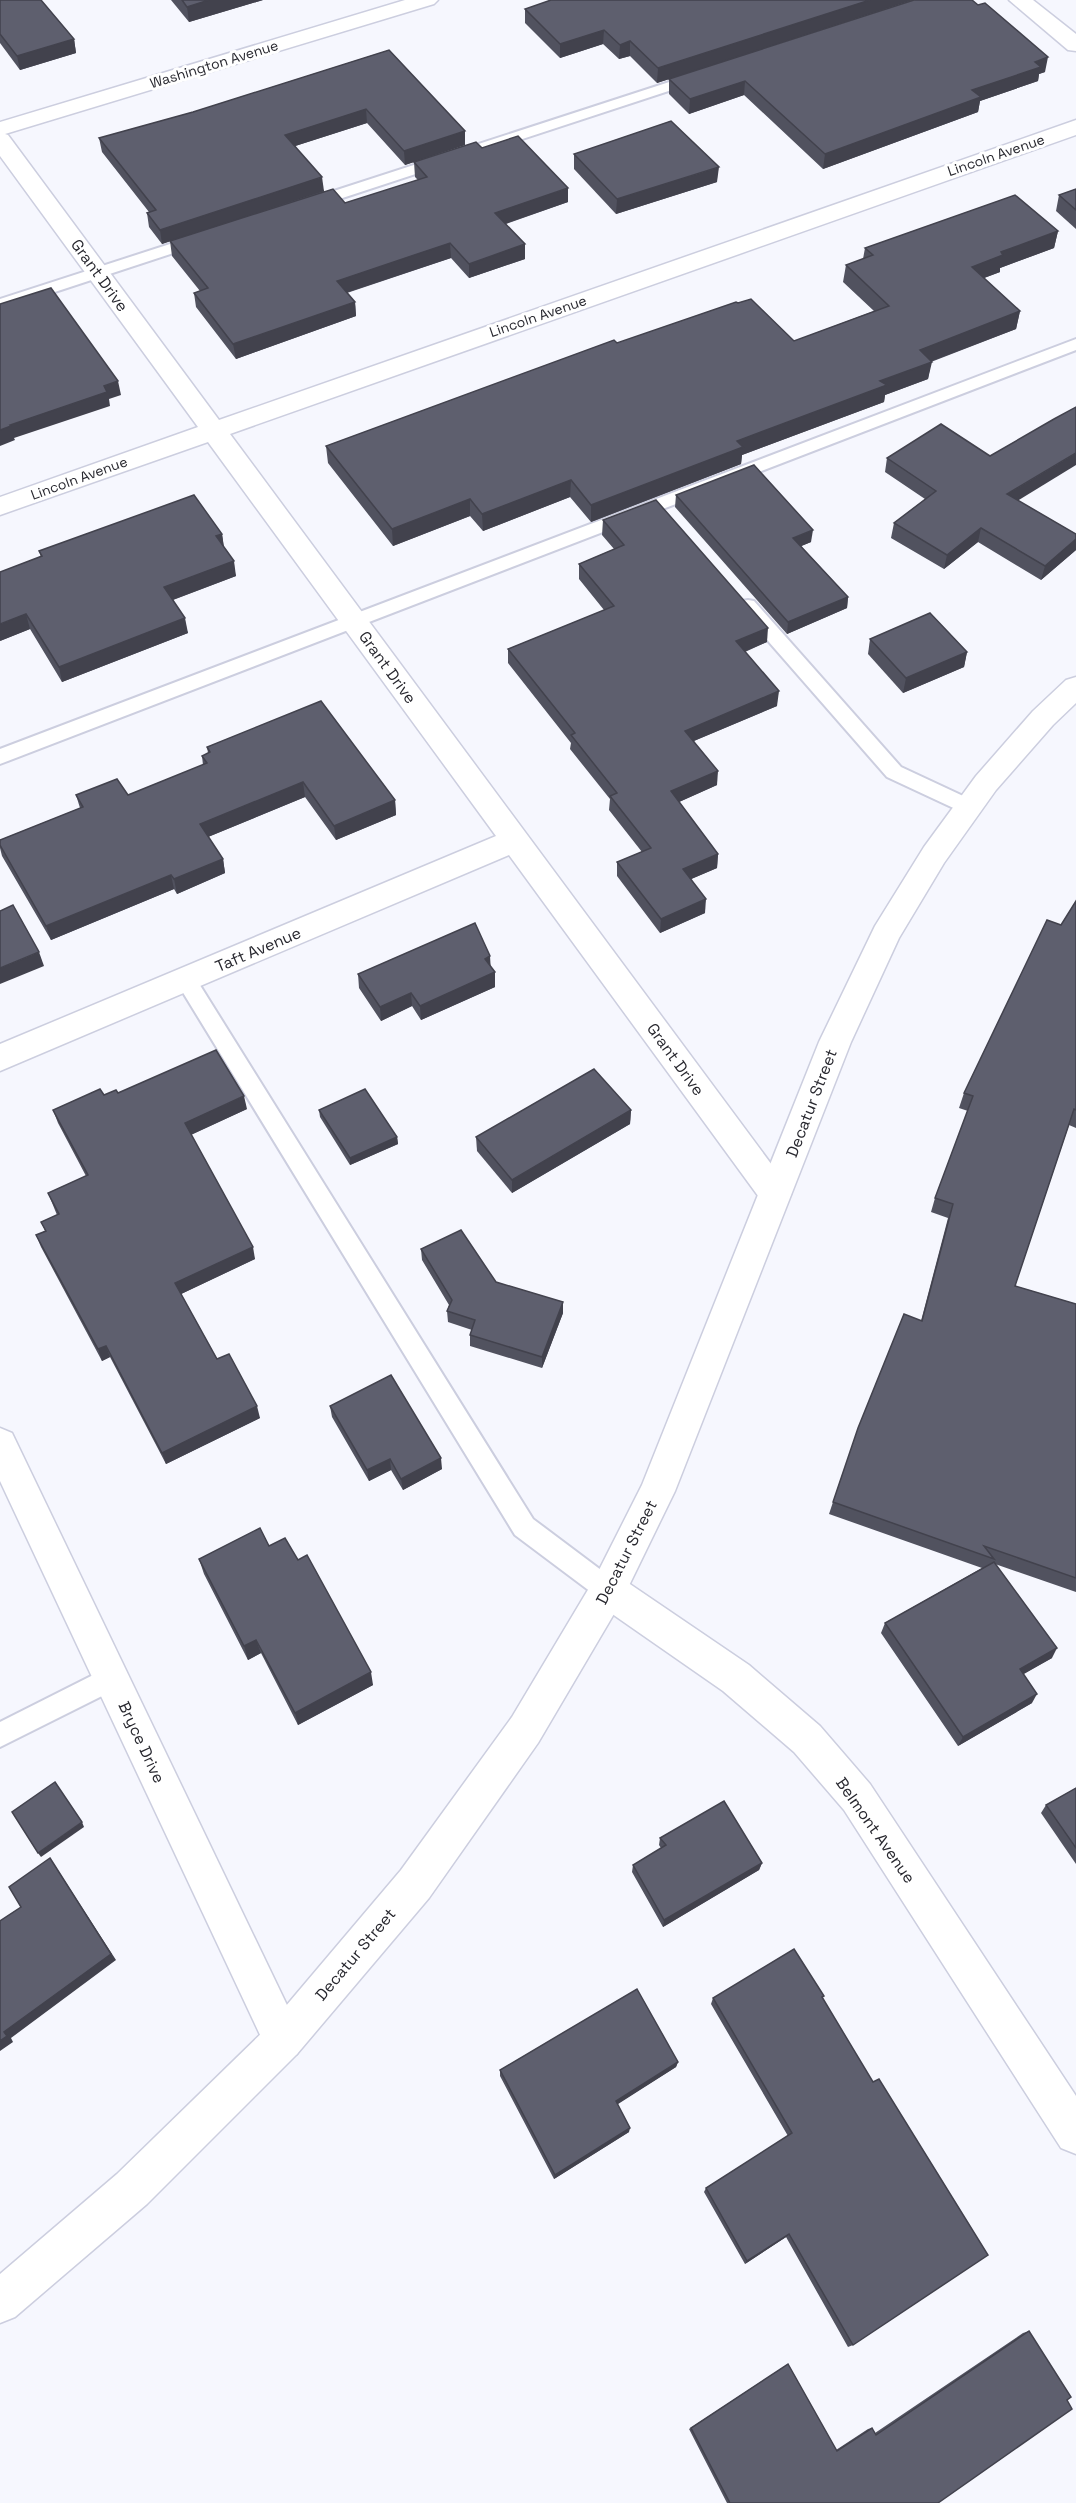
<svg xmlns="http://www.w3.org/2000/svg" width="1076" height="2503" font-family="'Space Grotesk',sans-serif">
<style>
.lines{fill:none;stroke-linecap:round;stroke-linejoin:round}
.lane-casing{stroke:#cccedf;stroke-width:4}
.street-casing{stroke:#cccedf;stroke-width:3}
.secondary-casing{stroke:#cccedf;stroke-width:3}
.lane{fill:#fff;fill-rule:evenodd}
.street{fill:#fff;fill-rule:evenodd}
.secondary{fill:#fff;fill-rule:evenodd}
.wall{fill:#51525f}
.shaded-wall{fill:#42424d}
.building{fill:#5e5f6e;stroke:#42424d;stroke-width:1.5}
.labels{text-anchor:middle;stroke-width:6;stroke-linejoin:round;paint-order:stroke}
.far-street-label{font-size:14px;fill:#28282f;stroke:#fff}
.street-label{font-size:16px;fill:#28282f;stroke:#fff}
</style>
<rect width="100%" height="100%" fill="#f6f7fe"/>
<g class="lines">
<!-- lane casing -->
<g class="lane-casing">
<g id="lane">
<path d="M697,73L702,74L704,77L702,80L315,207L309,209L301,204L303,201Z"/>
<path d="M201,234L207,236L209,239L207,242L0,310V299Z"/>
<path d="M1076,339V350L0,764V749Z"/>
<path d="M748,600L754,601L901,767L976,802L979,807L976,812L969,814L962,812L887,777L742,611L739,606L742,601Z"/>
<path d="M186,972L193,974L533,1519L617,1582L620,1590L617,1598L608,1602L599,1598L515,1535L179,986L176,980L179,974Z"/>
<path d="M111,1666L120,1669L124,1678L120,1687L0,1747V1722Z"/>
</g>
</g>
<!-- street casing -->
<g class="street-casing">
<g id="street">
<path d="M405,0H438L434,4L5,134L8,135L219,420L1076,120V135L230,434L786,1184L791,1194L786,1204L775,1208L764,1204L509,855L0,1071V1044L496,836L208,442L0,515V497L198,427L0,156V122Z"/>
<path d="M0,1428L12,1433L297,2026L303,2040L297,2054L283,2060L269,2054L0,1481Z"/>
<path d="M608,1573L621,1578L749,1665L820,1726L870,1784L1076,2096V2154L1061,2148L844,1810L794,1752L723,1691L595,1602L590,1590L595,1578Z"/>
</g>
</g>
<!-- secondary casing -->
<g class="secondary-casing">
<g id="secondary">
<path d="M1009,0H1033L1076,34V51L1068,50Z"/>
<path d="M1076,677V703L1053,725L996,790L944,863L899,938L851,1042L675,1491L621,1602L538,1743L429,1898L297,2054L147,2204L15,2317L0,2323V2274L117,2174L269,2026L401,1870L512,1717L595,1578L642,1485L819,1042L875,926L924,847L976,776L1033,711L1066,680Z"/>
</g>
</g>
<!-- lane -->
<use href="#lane" class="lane"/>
<!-- street -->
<use href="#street" class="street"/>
<!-- secondary -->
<use href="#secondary" class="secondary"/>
</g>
<!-- wall -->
<g class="wall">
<path d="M0,0L74,39L76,53L20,70L0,43Z"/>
<path d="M171,0H263L189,22Z"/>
<path d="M913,0L657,83L630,56L619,59L603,44L560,58L525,23V9Z"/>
<path d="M389,50L465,131V145L405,165L367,123L295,146L324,191L345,203L418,180L415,177L414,162L482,148L568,202L506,224L525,259L469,278L451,258L347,293L355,302L356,316L236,359L196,307L194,293L200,291L172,256L170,241L162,244L149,227L147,213L149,212L102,152L99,138L193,112Z"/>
<path d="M1045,72L1039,74L1038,81L980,101L978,112L823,169L744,95L689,114L669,94V79Z"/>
<path d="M574,154L717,182L616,214L574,169Z"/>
<path d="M1076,189V229L1056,211L1059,195Z"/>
<path d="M1058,231L1054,248L1000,268V272L984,278L1020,311L1016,329L931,362L928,379L885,395L884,402L742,455L741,464L591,522L570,497L483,531L470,516L393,546L328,463L326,446L617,343L794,341L874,311L843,282L846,265L863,259L865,248Z"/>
<path d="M887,458L1017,500L1076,550L1041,580L978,542L944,569L891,538L894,523L925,499L885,472Z"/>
<path d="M676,495L811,542L801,546L848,597L847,608L787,634L675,507Z"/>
<path d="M603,520L767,642L745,652L777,706L694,741L717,785L679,802L718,854L717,868L691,879L705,913L660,933L617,876V862L642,852L609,810L610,799L570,749L571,743L508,663V649L604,610L579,579V564L614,549L602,535Z"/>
<path d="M222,534L224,547L236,576L173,600L188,633L62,682L30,629L0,641L41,557L39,551Z"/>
<path d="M870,639L967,652L964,667L903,693L868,654Z"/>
<path d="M207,747L395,800L396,815L336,840L305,797L208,837L223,859L225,873L177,894L174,889L51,940L2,856L0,848V840L80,808L76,795H128L203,765L202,756L208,753Z"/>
<path d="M1076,901V1128L1069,1125L1015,1286L1076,1304V1592L995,1564L1052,1658L1023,1674L1032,1703L958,1746L881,1633L885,1623L982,1568L829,1514L833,1502L921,1321L948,1218L931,1212L935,1198L968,1111L959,1108L964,1093L1061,925Z"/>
<path d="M490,966L495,987L421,1020L412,1006L381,1021L359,988L358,974Z"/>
<path d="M118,1093L247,1109L191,1135L255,1259L181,1294L217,1359L260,1418L166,1464L110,1357L102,1361L41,1247L36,1235L45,1231L41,1222L57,1215L48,1193L86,1176L58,1123L53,1110Z"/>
<path d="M319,1110L397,1137L398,1144L350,1165L320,1117Z"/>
<path d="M631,1110L630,1124L512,1193L477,1151L476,1137Z"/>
<path d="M421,1249L563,1313L542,1368L470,1346V1335L472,1330L448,1322L447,1311L449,1305L422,1260Z"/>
<path d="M330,1406L442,1469L403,1490L391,1470L369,1481L332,1417Z"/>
<path d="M269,1546L298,1560L373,1685L298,1725L261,1653L248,1660L204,1574L199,1559Z"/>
<path d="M1076,1788V1864L1041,1813L1046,1805Z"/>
<path d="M660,1838L762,1863L759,1870L663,1927L632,1872L633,1865L661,1848L659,1845Z"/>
<path d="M713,1998H822L853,2345L848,2347L786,2237L745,2264L704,2192L706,2188L788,2136L711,2004Z"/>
<path d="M678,2062L676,2067L617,2104L629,2132L554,2179L500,2076V2070Z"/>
<path d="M1029,2331L938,2503H727L689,2429L788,2364L836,2450L868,2429L872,2428L875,2433L1023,2333Z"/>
</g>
<!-- shaded-wall -->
<g class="shaded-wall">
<path d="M209,0H263L189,22L187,7Z"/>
<path d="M870,0H913L657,83L658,68Z"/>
<path d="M604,30L603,44L560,58V44Z"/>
<path d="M74,39L76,53L20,70L17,56Z"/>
<path d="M630,41V56L619,59L620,45Z"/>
<path d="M1048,57L1045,72L1039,74L1038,81L980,101L978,112L823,169L825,154L1035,62Z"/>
<path d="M745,81L744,95L689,114L690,99Z"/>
<path d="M366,109L367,123L286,149L285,135Z"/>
<path d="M465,131V145L405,165L404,151Z"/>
<path d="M719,167L717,182L616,214L617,199Z"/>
<path d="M322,177L324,191L162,244L160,230Z"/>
<path d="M568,188V202L496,227L495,213Z"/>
<path d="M1058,231L1054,248L1000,268V272L968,284L972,267L1001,252Z"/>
<path d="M450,243L451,258L339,295L337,281Z"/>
<path d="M525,244V259L469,278V264Z"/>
<path d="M355,302L356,316L236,359L233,344Z"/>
<path d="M1020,311L1016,329L916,367L920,350Z"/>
<path d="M932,362L928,379L885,395L884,402L742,455L741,464L591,522V505L737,441L880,381Z"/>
<path d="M118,381L121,395L109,399L110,406L14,438L15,440L0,446V430L10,425L104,386Z"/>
<path d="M1076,453V465L1004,509L1007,494Z"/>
<path d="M571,480L570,497L483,531L482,514Z"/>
<path d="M470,499V516L393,546L392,529Z"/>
<path d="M981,528L978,542L944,569L947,555Z"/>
<path d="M813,530L811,542L792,550L793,538Z"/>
<path d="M222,534L224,549L216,536Z"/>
<path d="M1076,539V550L1041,580L1045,566Z"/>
<path d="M234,561L236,576L167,602L164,587Z"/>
<path d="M848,597L847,608L787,634L788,622Z"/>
<path d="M26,614L30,629L0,641V624Z"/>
<path d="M185,618L188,633L62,682L59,667Z"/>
<path d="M768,628L767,642L734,656L736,641Z"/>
<path d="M967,652L964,667L903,693L906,678Z"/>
<path d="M779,691L777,706L684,745L685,731Z"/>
<path d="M718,771L717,785L670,806L671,791Z"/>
<path d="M303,782L305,797L203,839L200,824Z"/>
<path d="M395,800L396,815L336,840L334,826Z"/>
<path d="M718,854L717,868L682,883L683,869Z"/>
<path d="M223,859L225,873L177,894L174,879Z"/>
<path d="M171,875L174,889L51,940L46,926Z"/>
<path d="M706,899L705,913L660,933L661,919Z"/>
<path d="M39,952L44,966L0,984V968Z"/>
<path d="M490,956L491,971L485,959Z"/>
<path d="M495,972V987L421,1020L420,1006Z"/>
<path d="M411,993L412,1006L381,1021L380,1007Z"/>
<path d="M244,1096L247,1109L188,1136L185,1123Z"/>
<path d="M631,1110L630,1124L512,1193V1180Z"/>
<path d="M397,1137L398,1144L350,1165V1158Z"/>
<path d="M253,1247L255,1259L179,1295L175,1283Z"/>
<path d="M563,1302V1313L542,1368V1357Z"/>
<path d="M106,1346L110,1357L102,1361L98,1349Z"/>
<path d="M257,1406L260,1418L166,1464L162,1453Z"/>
<path d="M441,1458L442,1469L403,1490L401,1479Z"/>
<path d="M390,1459L391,1470L369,1481L367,1470Z"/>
<path d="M256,1640L261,1653L248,1660L244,1646Z"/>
<path d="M1057,1648L1052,1658L1015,1679L1020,1669Z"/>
<path d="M371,1672L373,1685L298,1725L295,1713Z"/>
<path d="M1037,1694L1032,1703L958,1746L963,1737Z"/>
<path d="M82,1822L84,1827L41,1857L38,1853Z"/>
<path d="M50,1858L116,1960L11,2038L13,2042L0,2051V2041L4,2032Z"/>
<path d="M762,1863L759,1870L663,1927L664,1920Z"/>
<path d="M678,2062L676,2067L615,2106L616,2101Z"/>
<path d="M630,2128L629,2132L554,2179L555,2175Z"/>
<path d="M789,2234L786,2237L745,2264L747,2261Z"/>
</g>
<!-- building -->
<g class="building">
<path d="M0,0H41L74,39L17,56L0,34Z"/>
<path d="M182,0H209L187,7Z"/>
<path d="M551,0H870L658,68L630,41L620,45L604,30L560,44L525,9Z"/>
<path d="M914,0H972L978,5L985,3L1048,57L1035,62L1041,67L972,90L981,97L825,154L745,81L690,99L669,79Z"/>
<path d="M389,50L465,131L404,151L366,109L285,135L322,177L160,230L147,213L156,210L99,138L193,112Z"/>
<path d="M671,121L719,167L617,199L574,154Z"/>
<path d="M518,136L568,188L495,213L525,244L469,264L450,243L337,281L355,302L233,344L194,293L208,288L170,241L333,189L345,203L427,177L414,162L476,142L482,148Z"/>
<path d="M1076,189V210L1059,195Z"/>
<path d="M1015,195L1058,231L1001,252L1003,255L972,267L1020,311L920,350L932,362L880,381L887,385L737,441L743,447L591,505L571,480L482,514L470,499L392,529L326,446L614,340L617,343L736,302L738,303L751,299L794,341L889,306L846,265L873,255L865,248Z"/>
<path d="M51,288L118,381L104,386L107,392L10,425L11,426L0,430V304Z"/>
<path d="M1076,407V453L1007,494L1076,534V539L1045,566L981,528L947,555L894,523L936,491L887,458L941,424L990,456L1054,419Z"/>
<path d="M754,465L813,530L793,538L848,597L788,622L676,495Z"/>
<path d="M194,495L222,534L216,536L234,561L164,587L185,618L59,667L26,614L0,624V572L42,556L39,551Z"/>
<path d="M656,500L768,628L736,641L779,691L685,731L718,771L671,791L718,854L683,869L706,899L661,919L617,862L651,848L610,796L617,793L571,735L575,733L508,649L614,606L579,564L624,545L603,520Z"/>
<path d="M930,613L967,652L906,678L870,639Z"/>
<path d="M321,701L395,800L334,826L303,782L200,824L223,859L174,879L171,875L46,926L0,845V840L83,807L76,795L117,779L128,795L207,763L202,756L210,752L207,747Z"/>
<path d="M1076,901V1110L1074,1109L1015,1286L1076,1304V1578L984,1546L994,1559L833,1502L858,1428L904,1314L922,1321L953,1204L935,1198L973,1096L964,1093L1047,920L1061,925Z"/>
<path d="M13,905L39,952L0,968V911Z"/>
<path d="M475,923L490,956L485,959L495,972L420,1006L411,993L380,1007L358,974Z"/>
<path d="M216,1050L244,1096L185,1123L253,1247L175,1283L217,1359L229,1354L257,1406L162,1453L106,1346L98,1349L36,1235L46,1231L41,1222L59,1214L48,1193L88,1175L53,1110L100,1089L104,1095L116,1090L118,1093Z"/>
<path d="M594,1069L631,1110L512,1180L476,1137Z"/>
<path d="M365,1089L397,1137L350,1158L319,1110Z"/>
<path d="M461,1230L496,1282L563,1302L542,1357L470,1335L475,1320L447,1311L452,1300L421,1249Z"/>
<path d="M391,1375L441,1458L401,1479L390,1459L367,1470L330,1406Z"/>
<path d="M260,1528L269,1546L285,1538L298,1560L307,1555L371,1672L295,1713L256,1640L244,1646L199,1559Z"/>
<path d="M994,1562L1057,1648L1020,1669L1037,1694L963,1737L885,1623Z"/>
<path d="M55,1782L82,1822L38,1853L12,1812Z"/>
<path d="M1076,1788V1848L1046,1805Z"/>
<path d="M724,1801L762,1863L664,1920L633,1865L666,1845L660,1838Z"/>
<path d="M50,1858L111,1954L4,2032L7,2036L0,2041V1921L21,1907L9,1887Z"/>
<path d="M794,1949L824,1996L822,1997L873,2082L879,2079L988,2255L853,2345L789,2234L747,2261L706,2188L792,2133L713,1998Z"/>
<path d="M637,1989L678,2062L616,2101L630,2128L555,2175L500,2070Z"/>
<path d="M1029,2331L1071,2397L1067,2400L1072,2409L938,2503H730L691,2428L788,2364L837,2451L872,2428L876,2435Z"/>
</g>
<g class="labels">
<!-- far-street labels -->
<g class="far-street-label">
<text transform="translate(214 64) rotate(-17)" y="5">Washington Avenue</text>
<text transform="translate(996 155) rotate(-19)" y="5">Lincoln Avenue</text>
<text transform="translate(538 316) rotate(-19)" y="5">Lincoln Avenue</text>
<text transform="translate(79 478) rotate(-20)" y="5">Lincoln Avenue</text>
</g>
<!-- street labels -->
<g class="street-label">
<text transform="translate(100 275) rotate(54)" y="6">Grant Drive</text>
<text transform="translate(388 667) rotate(54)" y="6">Grant Drive</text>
<text transform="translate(258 949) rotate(-23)" y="6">Taft Avenue</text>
<text transform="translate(676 1059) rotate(54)" y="6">Grant Drive</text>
<text transform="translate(811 1103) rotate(-69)" y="6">Decatur Street</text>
<text transform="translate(626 1552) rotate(-63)" y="6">Decatur Street</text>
<text transform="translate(142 1742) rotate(65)" y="6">Bryce Drive</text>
<text transform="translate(876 1830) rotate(55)" y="6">Belmont Avenue</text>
<text transform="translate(355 1954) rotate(-50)" y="6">Decatur Street</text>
</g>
</g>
</svg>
